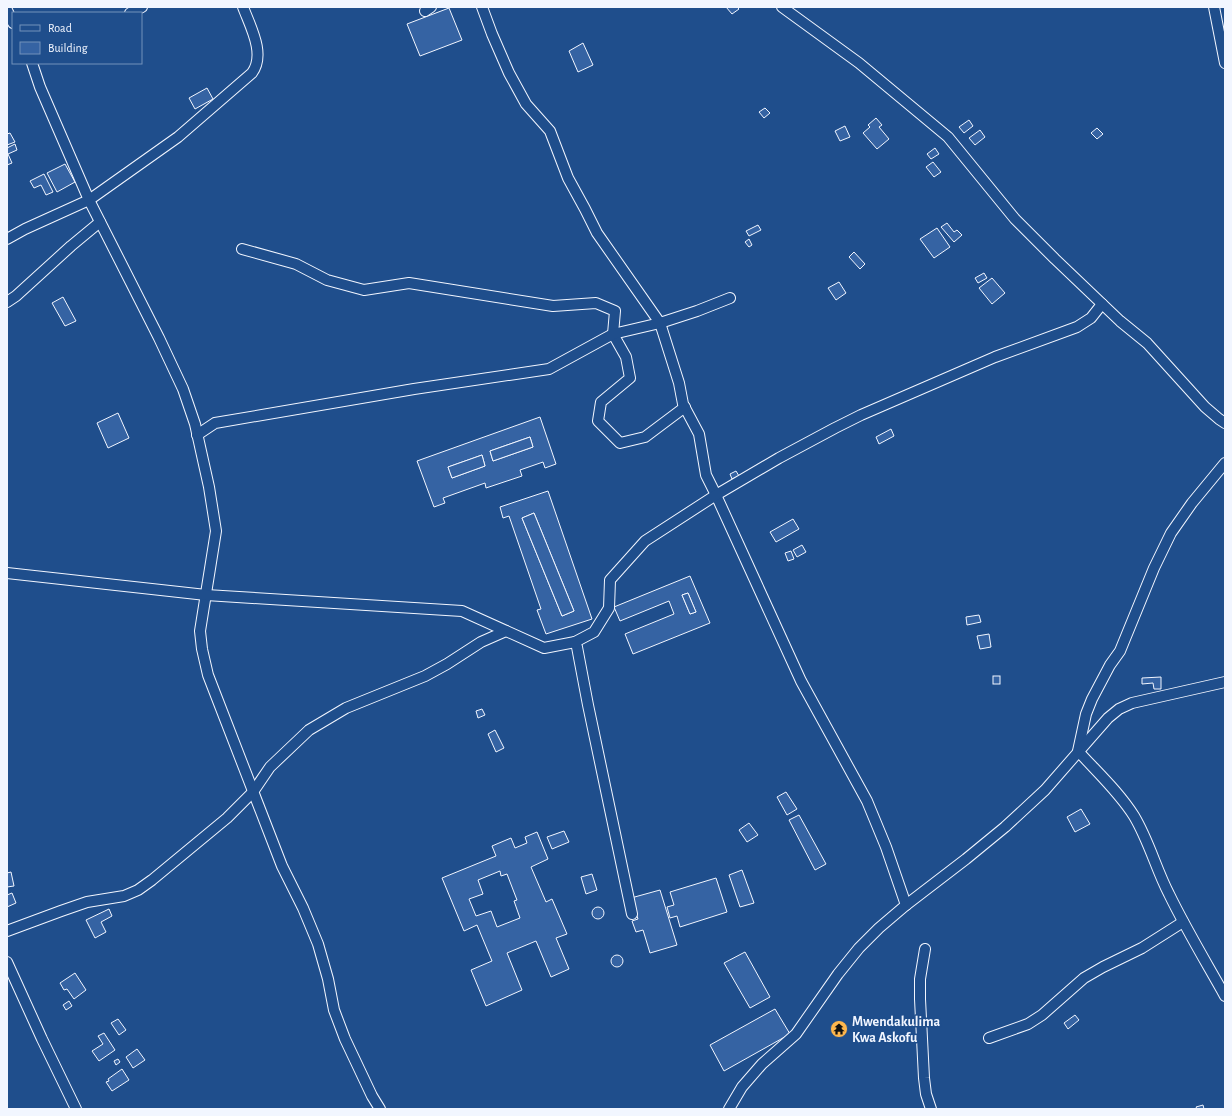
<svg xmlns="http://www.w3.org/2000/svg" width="1232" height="1116" font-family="'Alegreya Sans',sans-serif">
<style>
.building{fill:#3563a3;stroke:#f2f6ff;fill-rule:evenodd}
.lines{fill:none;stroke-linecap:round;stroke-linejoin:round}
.minor-casing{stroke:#f2f6ff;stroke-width:12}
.minor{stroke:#1f4e8c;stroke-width:10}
.labels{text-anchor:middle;stroke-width:3;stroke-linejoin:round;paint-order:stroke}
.poi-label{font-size:14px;font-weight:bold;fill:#f2f6ff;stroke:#1f4e8c;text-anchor:start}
</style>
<rect width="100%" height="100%" fill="#1f4e8c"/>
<!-- building -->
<g class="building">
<path d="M726,7H737L739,9L732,14Z"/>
<path d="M449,8L462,40L420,56L407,24Z"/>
<path d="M583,43L593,65L578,72L569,51Z"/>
<path d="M207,88L213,99L195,109L189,98Z"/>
<path d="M765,108L770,113L764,118L759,112Z"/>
<path d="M876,118L882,125L879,127L889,139L877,149L863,133L870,127L868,125Z"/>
<path d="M969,120L973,126L964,133L959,127Z"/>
<path d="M845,126L850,137L840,141L835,131Z"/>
<path d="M1097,128L1103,134L1097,139L1091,133Z"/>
<path d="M980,130L985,137L975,145L969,138Z"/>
<path d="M10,133L15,142L7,145V134Z"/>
<path d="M15,144L17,150L8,154L12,163L7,165V148Z"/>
<path d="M935,148L939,154L931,159L927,154Z"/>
<path d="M933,162L941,172L934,177L926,167Z"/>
<path d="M65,164L75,182L57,192L47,173Z"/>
<path d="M44,174L53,192L46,195L41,185L34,188L30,181Z"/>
<path d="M947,223L954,232L957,230L962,235L954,242L941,227Z"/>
<path d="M758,225L761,230L749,236L746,231Z"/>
<path d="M937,228L950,247L934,258L920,239Z"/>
<path d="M749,239L752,245L749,247L745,242Z"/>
<path d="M854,252L865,264L860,269L849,257Z"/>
<path d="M984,273L987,278L978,283L975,278Z"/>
<path d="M992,278L1005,293L992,304L979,288Z"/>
<path d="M839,282L846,293L836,300L828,288Z"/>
<path d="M63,297L76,321L65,326L52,303Z"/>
<path d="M118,413L129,438L108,448L97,423Z"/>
<path d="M540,417L556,464L545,468L543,462L520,470L522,476L486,488L485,483L443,498L445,503L434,507L417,461ZM530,437L533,447L493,461L490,451ZM482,455L485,466L452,478L448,467Z"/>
<path d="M891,429L894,436L879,444L876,437Z"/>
<path d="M530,437L533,447L493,461L490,451Z"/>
<path d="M482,455L485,466L452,478L448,467Z"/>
<path d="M736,471L739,476L732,479L730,474Z"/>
<path d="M548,491L592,619L546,634L537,610L541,609L509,516L503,518L500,507ZM534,513L574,611L562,616L522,518Z"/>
<path d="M534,513L574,611L562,616L522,518Z"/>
<path d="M793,519L799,529L776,542L770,532Z"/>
<path d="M802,545L806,552L797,557L793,550Z"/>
<path d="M791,551L794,559L788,561L785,553Z"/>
<path d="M690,576L710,623L633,654L625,634L674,614L669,601L620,621L614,607ZM688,593L696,612L690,614L682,595Z"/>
<path d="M688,593L696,612L690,614L682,595Z"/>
<path d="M979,615L981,622L967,625L966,617Z"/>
<path d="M989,634L991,647L980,649L977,636Z"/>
<rect x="993" y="676" width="7" height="8"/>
<path d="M1161,677V689H1154L1153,683L1142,684V678Z"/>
<path d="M482,709L485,715L478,718L476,711Z"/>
<path d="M495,730L504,748L496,752L488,734Z"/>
<path d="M786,792L797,809L787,815L777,797Z"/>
<path d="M1081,809L1090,824L1075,832L1067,817Z"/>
<path d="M799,815L826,864L815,870L789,820Z"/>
<path d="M749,823L758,835L747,842L739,830Z"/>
<path d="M564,831L569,842L552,849L547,837Z"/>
<path d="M537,832L548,859L531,867L546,902L552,899L567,934L556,938L569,969L551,977L536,941L507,953L522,990L486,1006L471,970L492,961L477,925L464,931L442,878L496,856L492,846L511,838L515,848L527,843L525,837ZM500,871L501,876L507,874L517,900L514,901L520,918L497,927L491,911L476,916L469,899L483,894L478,880Z"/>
<path d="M742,870L754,903L740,907L729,875Z"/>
<path d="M11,872L14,886L7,887V873Z"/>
<path d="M592,874L597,890L586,894L581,877Z"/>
<path d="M716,878L727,912L680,927L677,916L670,918L667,907L674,905L670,892Z"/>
<path d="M660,890L677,945L650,953L643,930L636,932L632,921L638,919L631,898Z"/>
<path d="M12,893L16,903L7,907V895Z"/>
<circle cx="598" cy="913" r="6"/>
<path d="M109,909L112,916L101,922L106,932L95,938L86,920Z"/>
<path d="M745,952L770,997L750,1008L724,963Z"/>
<circle cx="617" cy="961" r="6"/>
<path d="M75,973L86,990L74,999L67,989L64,990L60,983Z"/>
<path d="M69,1001L72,1006L66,1010L63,1005Z"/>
<path d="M775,1009L790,1034L724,1071L710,1045Z"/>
<path d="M1075,1015L1079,1020L1068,1029L1064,1023Z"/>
<path d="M118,1019L126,1030L119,1035L111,1023Z"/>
<path d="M104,1033L115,1050L99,1061L92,1051L103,1044L98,1036Z"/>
<path d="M137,1049L145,1060L133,1068L126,1057Z"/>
<path d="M118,1059L120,1062L116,1065L114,1061Z"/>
<path d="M122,1069L129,1080L112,1091L106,1082L109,1081L108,1079Z"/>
<path d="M1203,1105L1204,1109H1197L1196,1107Z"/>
</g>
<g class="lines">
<!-- minor casing -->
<g class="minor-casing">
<g id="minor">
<path d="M482,7L492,34L509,73L526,104L550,131L568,178L585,209L597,233L660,323L679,383L683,404L699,434L706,475L716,495L801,681L867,801L886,847L906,905"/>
<path d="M782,7L859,63L948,137L1015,219L1055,259L1120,321L1147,343L1205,407L1219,419L1225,423"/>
<path d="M1214,7L1225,63"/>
<path d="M7,10L13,23"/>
<path d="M425,11L431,7"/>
<path d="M130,13L142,7"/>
<path d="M32,63L40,87L89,200L159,338L183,389L195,424L209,487L216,531L200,631L202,649L208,675L282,866L303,908L318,944L328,979L334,1010L345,1039L372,1096L380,1109"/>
<path d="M7,239L25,229L89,200L178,137L252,73C266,54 250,26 243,7"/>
<path d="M242,249L296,264L327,280L364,290L409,283L553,306L596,303L615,311L613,334L626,357L630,378L601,402L598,421L620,443L645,437L685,407"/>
<path d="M7,302L16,296L71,246L100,222"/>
<path d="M197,435L215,423L414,389L549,369L613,334L660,323L697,311L730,298"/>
<path d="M1225,463L1192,503L1171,533L1154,568L1120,651L1110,665L1092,699L1086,714L1078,751C1097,772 1119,792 1134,816C1149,841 1156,869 1169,894C1186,929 1206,962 1225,996"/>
<path d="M7,573L206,595L462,611L544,648L575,642L594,632L609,608L610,580L645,541L716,495L779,458L835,428L861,415L995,357L1077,327L1091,318L1102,304"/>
<path d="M575,642L577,647L588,705L632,914"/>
<path d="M7,931L61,911L87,902L124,896L138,890L152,880L227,818L253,792L270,767L309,730L346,708L425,676L447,664L481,642L506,631"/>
<path d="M925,949L920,979V999L924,1078L926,1094L931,1109"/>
<path d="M7,962L42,1039L76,1109"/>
<path d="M989,1038L1028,1024L1042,1015L1084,978L1103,967L1142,948L1183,922"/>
<path d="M729,1109L742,1087L762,1064L796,1034L838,974L859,948L879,928L906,905L966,859L1005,827L1045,790L1108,718L1119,709L1132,703L1225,682"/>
</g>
</g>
<!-- minor -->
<use href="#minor" class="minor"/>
</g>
<!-- icons -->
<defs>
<g id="temple-disc" transform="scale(0.9)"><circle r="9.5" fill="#ffb74d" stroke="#1f4e8c"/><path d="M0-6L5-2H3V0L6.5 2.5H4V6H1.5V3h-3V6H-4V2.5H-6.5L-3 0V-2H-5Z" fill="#111"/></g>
</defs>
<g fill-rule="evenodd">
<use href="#temple-disc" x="839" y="1029"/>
</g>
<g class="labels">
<!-- poi labels -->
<g class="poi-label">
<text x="852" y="1026">Mwendakulima<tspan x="852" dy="16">Kwa Askofu</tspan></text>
</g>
</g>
<!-- border -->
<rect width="1232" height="1116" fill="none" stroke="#f2f6ff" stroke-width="16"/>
<!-- legend -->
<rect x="12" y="12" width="130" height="52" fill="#1f4e8c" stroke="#7391ba"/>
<rect x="20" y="25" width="20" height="6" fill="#1f4e8c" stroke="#7391ba"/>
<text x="48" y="32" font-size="12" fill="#f2f6ff">Road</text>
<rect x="20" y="42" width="20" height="12" fill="#3563a3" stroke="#7391ba"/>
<text x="48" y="52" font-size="12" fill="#f2f6ff">Building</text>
</svg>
